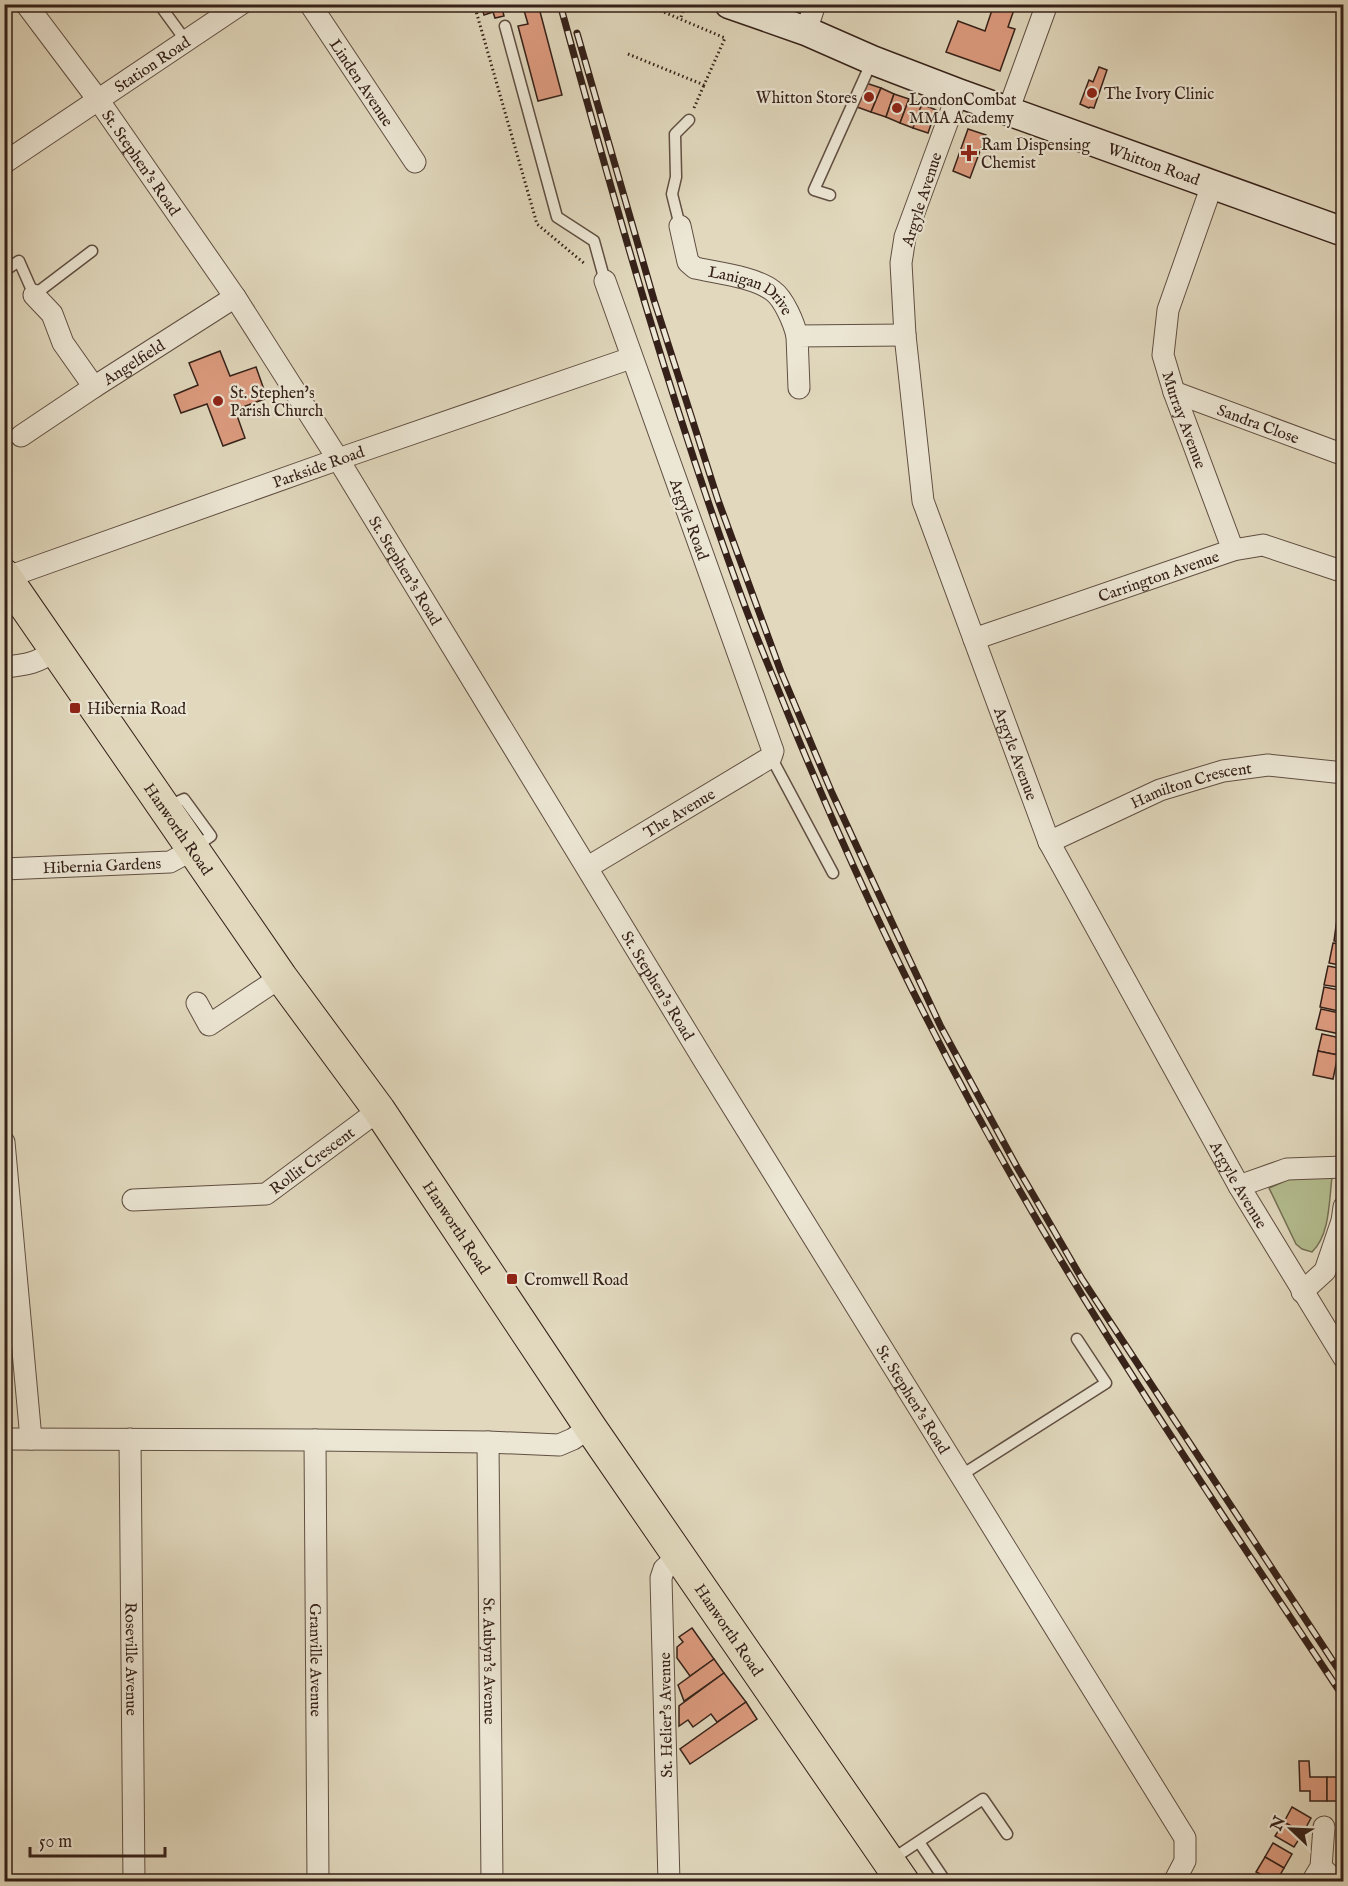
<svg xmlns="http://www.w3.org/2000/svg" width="1348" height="1886" font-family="'IM FELL English',serif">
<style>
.green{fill:#b4be90;stroke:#747054;stroke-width:1.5}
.building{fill:#dd9b7f;stroke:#352119;stroke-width:1.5}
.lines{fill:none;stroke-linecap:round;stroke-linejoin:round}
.service-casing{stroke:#604f42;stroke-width:13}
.minor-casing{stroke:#604f42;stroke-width:23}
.secondary-casing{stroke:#352119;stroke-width:31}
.primary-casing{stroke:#352119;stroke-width:34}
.path{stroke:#352119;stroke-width:3;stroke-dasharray:1.5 3;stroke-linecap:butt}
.service{stroke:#ece6d4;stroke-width:10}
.minor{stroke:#ece6d4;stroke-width:21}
.secondary{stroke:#ece6d4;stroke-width:28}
.primary{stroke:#e1d8bd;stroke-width:32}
.rail-casing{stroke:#352119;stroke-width:7}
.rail{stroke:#ece6d4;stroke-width:4.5;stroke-dasharray:14;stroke-linecap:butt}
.poi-dot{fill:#8f2418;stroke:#ece6d4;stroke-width:2}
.labels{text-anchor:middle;stroke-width:4.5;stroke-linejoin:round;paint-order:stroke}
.street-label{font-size:16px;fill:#352119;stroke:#ece6d4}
.poi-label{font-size:16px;fill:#352119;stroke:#ece6d4;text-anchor:start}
</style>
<rect width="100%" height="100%" fill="#e1d8bd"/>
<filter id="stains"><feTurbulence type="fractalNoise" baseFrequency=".00333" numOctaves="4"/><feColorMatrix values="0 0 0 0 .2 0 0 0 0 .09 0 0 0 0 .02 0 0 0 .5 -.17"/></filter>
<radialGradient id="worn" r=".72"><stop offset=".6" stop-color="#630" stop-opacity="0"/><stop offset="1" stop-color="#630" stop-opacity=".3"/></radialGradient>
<!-- green -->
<path class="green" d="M1294,1177H1332C1329,1201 1330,1235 1312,1252L1302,1249L1296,1244L1269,1188Z"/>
<!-- building -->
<g class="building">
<path d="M481,4H501L504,16L495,18L493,12L484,15Z"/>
<path d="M538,4L562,95L538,101L518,26L528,24L523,7Z"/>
<path d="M994,4H1016L1008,27L1015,29L1000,71L946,52L958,21L985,31Z"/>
<path d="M1099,67L1107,70L1094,108L1090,107L1089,108L1080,104L1089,80L1093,82Z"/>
<path d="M866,83L881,88L871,112L857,107Z"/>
<path d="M881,88L894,94L886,117L871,112Z"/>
<path d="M894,94L909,99L900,123L886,117Z"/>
<path d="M909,99L922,104L913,128L900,123Z"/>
<path d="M922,104L936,110L928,133L913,128Z"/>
<path d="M968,129L986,135L970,178L953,171Z"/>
<path d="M220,351L230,376L256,367L267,398L235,410L245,438L223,446L207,404L181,413L174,395L198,385L189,363Z"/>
<path d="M1341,899H1344V921L1337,919Z"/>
<path d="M1337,919L1344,921V943L1334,941Z"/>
<path d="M1333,943L1344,945V966L1329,963Z"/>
<path d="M1328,966L1344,969V988L1324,985Z"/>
<path d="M1324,987L1344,991L1343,1012L1320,1007Z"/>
<path d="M1321,1009L1344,1014L1340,1034L1316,1029Z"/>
<path d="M1322,1034L1341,1038L1338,1055L1318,1051Z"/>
<path d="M1318,1051L1338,1055L1333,1079L1313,1075Z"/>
<path d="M692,1628L714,1659L690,1676L677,1658V1647L683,1642L679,1637Z"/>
<path d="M714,1659L724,1673L684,1701L678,1685Z"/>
<path d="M724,1673L746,1702L717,1722L711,1714L693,1727L688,1720L679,1726V1706Z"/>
<path d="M746,1702L757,1719L690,1764L680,1749Z"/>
<path d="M1299,1761H1309L1310,1777H1327V1801H1310V1791H1300Z"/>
<rect x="1327" y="1777" width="17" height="24"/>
<path d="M1292,1807L1311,1818L1303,1833L1284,1822Z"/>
<path d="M1284,1822L1303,1833L1294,1847L1275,1836Z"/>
<path d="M1273,1843L1292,1854L1284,1868L1265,1857Z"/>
<path d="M1265,1857L1284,1868L1276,1882L1256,1872Z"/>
</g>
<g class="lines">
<!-- service casing -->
<g class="service-casing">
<g id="service">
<path d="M159,4L186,41"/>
<path d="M505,26L557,217L594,241L605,281"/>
<path d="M830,195L814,190L872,61"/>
<path d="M680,226L672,194L676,177L675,134L689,120"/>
<path d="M4,271L19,261L34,295L92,251"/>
<path d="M771,757L833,873"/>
<path d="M168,806L184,799L211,836L194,848"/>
<path d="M960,1476L1106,1383L1077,1339"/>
<path d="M919,1842L946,1882"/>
<path d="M891,1860L983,1799L1007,1834"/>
</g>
</g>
<!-- minor casing -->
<g class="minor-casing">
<g id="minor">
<path id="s1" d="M26,4L99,101L235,297L338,459L705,1062L1185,1838V1861L1174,1882"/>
<path id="s2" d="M310,4L415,162"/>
<path d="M806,31L815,4"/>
<path id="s3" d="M958,93L905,237L901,263L905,335L923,501L1049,842L1239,1186L1344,1358"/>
<path d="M1008,111L1047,4"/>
<path id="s4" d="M4,163L241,4"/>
<path id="s5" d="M1212,185L1168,310L1163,355L1174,392L1233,550"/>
<path id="s6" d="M680,226L688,262L695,268C718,273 755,277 773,291C784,299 794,323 797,336"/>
<path id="s7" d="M34,295L52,314L63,343L94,387L235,297"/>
<path d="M799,388L797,336L905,335"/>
<path id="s8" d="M1174,392L1344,455"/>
<path d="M21,436L94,387"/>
<path id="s9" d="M4,576L16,574L350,455L631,358"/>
<path id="s10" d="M974,639L1233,550L1263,545L1344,572"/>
<path d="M4,667C27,665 38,663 57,649"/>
<path id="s11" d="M1049,842L1160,790L1223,771L1268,765L1344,773"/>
<path id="s12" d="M588,867L771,757L773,751L605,281"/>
<path id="s13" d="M4,869L170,862L194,849"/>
<path d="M197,1003L209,1025L281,977"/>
<path d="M4,1142L31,1439"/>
<path d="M1239,1186L1287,1169L1344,1167"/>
<path id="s14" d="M133,1200L266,1194L379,1110"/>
<path d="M1302,1292L1325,1271L1342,1221L1344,1207"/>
<path d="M4,1439L315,1440L488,1442L559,1445L573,1439L590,1427"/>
<path id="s15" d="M130,1439L134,1882"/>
<path id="s16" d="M315,1440L318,1882"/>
<path id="s17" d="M488,1442L492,1882"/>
<path d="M1321,1867L1336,1882"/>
<path d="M669,1882L661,1578L664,1569L679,1556"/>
<path d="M1312,1882L1321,1867L1324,1827"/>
</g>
</g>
<!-- secondary casing -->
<g class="secondary-casing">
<g id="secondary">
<path id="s18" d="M729,4L806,31L872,60L958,93L1344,232"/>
</g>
</g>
<!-- primary casing -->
<g class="primary-casing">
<g id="primary">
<path id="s19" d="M4,575L281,977L379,1110L590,1427L903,1882"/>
</g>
</g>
<!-- path -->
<g class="path">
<path d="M474,4L537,224L585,264"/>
<path d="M681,17L685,4"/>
<path d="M628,54L704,85L725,38L647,5"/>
<path d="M694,108L704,85"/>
</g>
<!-- service -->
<use href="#service" class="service"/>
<!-- minor -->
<use href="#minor" class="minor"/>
<!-- secondary -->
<use href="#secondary" class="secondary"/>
<!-- primary -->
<use href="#primary" class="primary"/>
<!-- rail casing -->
<g class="rail-casing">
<g id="rail">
<path d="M560,4C616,208 673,411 746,609C759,644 774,679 788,714C831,819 877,922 929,1023C1048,1259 1198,1478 1344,1698"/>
<path d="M577,33L654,300L718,500L781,672L832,793L895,929L941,1027L1017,1167L1082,1279L1344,1678"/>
</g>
</g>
<!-- rail -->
<use href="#rail" class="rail"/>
</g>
<!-- markers -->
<g class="poi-dot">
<circle cx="1092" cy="93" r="6"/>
<circle cx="869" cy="97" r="6"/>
<circle cx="897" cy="108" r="6"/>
<path d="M966 144h6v6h6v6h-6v6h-6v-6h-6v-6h6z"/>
<circle cx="218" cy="401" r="6"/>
<rect x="69" y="702" width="12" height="12" rx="3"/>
<rect x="506" y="1273" width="12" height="12" rx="3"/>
</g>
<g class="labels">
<!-- street labels -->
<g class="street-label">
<text dy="6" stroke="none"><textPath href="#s4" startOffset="178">Station Road</textPath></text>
<text dy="6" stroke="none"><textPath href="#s2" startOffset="94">Linden Avenue</textPath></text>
<text dy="6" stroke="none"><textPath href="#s1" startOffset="196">St. Stephen's Road</textPath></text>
<text dy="6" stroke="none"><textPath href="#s18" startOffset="454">Whitton Road</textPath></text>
<text transform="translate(921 199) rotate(-72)" y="6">Argyle Avenue</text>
<text dy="6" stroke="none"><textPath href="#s6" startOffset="108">Lanigan Drive</textPath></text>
<text dy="6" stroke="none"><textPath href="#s7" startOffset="158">Angelfield</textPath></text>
<text dy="6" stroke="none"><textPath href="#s5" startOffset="246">Murray Avenue</textPath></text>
<text dy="6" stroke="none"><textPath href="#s8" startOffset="90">Sandra Close</textPath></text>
<text dy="6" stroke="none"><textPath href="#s9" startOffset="333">Parkside Road</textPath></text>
<text transform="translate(690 519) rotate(70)" y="6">Argyle Road</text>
<text dy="6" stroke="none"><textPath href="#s1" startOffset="682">St. Stephen's Road</textPath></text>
<text dy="6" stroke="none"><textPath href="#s10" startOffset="195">Carrington Avenue</textPath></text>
<text dy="6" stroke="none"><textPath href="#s3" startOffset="688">Argyle Avenue</textPath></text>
<text dy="6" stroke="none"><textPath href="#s11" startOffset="154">Hamilton Crescent</textPath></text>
<text dy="6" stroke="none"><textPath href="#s12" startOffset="106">The Avenue</textPath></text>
<text dy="6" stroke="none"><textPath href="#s19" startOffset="308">Hanworth Road</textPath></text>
<text dy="6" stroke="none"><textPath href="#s13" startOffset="98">Hibernia Gardens</textPath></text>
<text dy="6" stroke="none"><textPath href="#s1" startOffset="1168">St. Stephen's Road</textPath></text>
<text dy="6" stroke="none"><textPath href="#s14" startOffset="190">Rollit Crescent</textPath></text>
<text dy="6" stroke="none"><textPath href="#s3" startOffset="1174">Argyle Avenue</textPath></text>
<text dy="6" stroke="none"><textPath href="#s19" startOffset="794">Hanworth Road</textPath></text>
<text dy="6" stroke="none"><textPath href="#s1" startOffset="1654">St. Stephen's Road</textPath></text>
<text dy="6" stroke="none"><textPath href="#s19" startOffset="1280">Hanworth Road</textPath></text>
<text dy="6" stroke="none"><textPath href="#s15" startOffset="220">Roseville Avenue</textPath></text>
<text dy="6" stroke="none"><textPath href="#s16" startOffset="220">Granville Avenue</textPath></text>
<text dy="6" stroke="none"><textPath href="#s17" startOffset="219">St. Aubyn's Avenue</textPath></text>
<text transform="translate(665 1715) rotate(-91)" y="6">St. Helier's Avenue</text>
</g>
<!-- poi labels -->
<g class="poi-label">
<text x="1104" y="99">The Ivory Clinic</text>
<text x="857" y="103" text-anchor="end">Whitton Stores</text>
<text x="909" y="105">LondonCombat<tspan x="909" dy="18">MMA Academy</tspan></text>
<text x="981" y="150">Ram Dispensing<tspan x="981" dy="18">Chemist</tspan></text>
<text x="230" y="398">St. Stephen's<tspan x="230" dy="18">Parish Church</tspan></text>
<text x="87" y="714">Hibernia Road</text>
<text x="524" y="1285">Cromwell Road</text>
</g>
</g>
<!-- margin -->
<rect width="1348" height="1886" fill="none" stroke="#e1d8bd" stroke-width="24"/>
<rect x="6" y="6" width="1336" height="1874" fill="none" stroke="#352119" stroke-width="3"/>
<rect x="12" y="12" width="1324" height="1862" fill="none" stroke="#352119" stroke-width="1.5"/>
<!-- north arrow -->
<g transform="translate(1291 1829) rotate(293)" stroke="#ece6d4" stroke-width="4.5" paint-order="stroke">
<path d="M0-4.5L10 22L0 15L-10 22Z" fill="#352119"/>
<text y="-9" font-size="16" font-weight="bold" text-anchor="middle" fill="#352119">N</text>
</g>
<!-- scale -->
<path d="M30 1847v9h135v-9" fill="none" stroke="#352119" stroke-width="3"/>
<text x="39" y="1847" font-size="18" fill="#352119" stroke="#ece6d4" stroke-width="4.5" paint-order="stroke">50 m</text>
<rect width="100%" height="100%" filter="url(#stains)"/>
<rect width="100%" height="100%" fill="url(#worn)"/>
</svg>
